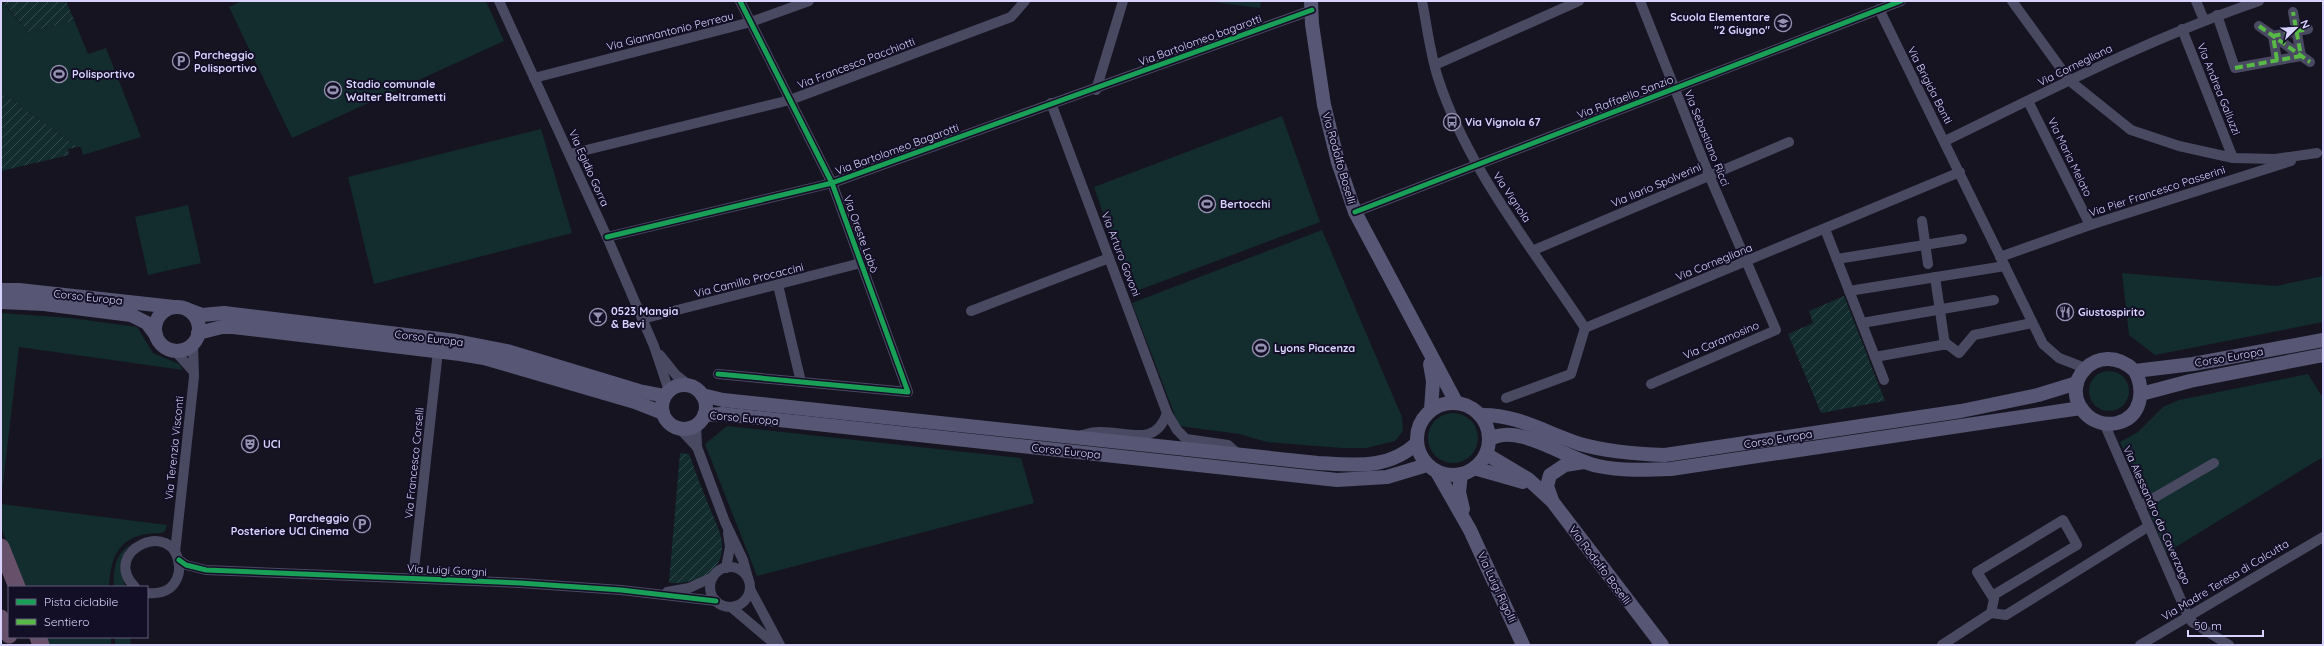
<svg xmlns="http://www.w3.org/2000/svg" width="2324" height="646" font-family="Quicksand,sans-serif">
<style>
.grass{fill:#132c2d}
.garden{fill:url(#garden-furrows)}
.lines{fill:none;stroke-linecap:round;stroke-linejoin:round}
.street{stroke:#4a4962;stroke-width:10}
.secondary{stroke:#575674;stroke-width:14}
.highway{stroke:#67516a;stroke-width:17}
.quiet{stroke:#58b947;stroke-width:4;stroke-dasharray:8 4;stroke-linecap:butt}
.cycleway-casing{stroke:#130f26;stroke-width:8}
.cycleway{stroke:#1a9f57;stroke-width:5}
.labels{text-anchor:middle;stroke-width:4;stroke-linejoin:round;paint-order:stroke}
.poi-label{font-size:11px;font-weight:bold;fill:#d9d4ff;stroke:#130f26;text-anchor:start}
.street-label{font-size:11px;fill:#d9d4ff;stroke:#130f26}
</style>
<defs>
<pattern id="garden-furrows" width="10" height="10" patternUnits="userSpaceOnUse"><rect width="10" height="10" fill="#132c2d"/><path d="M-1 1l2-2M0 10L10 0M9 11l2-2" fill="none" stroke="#354a4c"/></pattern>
</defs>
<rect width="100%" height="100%" fill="#161421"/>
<!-- grass -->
<g class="grass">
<path d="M1,1L29,33C44,27 59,26 74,20L88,54L106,48L141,137L83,155L81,147H78L5,95L1,98Z"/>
<path d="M242,1H486L504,41L292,138L229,7Z"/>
<path d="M1205,1H1261L1260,8Z"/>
<path d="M1282,116L1320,222L1131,293L1094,187Z"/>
<path d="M541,129L572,233L374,284L348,177Z"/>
<path d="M188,205L201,263L148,275L135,217Z"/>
<path d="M1322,230L1402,417L1403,431L1395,441L1366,448H1342L1267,442L1239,434L1179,426L1132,303Z"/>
<path d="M2122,273L2276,286L2323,276V322L2155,355L2129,335Z"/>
<path d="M1,313L71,318L137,327L153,353L179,364L183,370L19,347L1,500Z"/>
<circle cx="2109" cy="391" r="20"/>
<path d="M2308,374L2323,398V457L2166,553L2120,442L2138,432L2163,407L2179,400Z"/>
<circle cx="1453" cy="438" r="25"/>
<path d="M727,426L1021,458L1034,503L757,576L705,444Z"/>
<path d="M1,504L167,525L165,531L162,533C123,533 111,550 109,587H23L1,527Z"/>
<path d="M130,544C119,560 122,569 125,587H114C113,568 115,556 130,544Z"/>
<path d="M44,637H111V645H47Z"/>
<path d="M115,637H130L131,645H115Z"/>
</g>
<!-- garden -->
<g class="garden">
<path d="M2,1H66L74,20C59,26 44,27 29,33Z"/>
<path d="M5,95L78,147L68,149L69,155L1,171V98Z"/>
<path d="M1844,296L1885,401L1821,413L1788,334L1813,323L1809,311Z"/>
<path d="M680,453L689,454C696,473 703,492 711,511C715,521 721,532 722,543C724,575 694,584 669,583Z"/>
</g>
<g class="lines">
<!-- street -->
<g class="street">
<path d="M499,1L607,237L654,346L669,391"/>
<path d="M1422,1C1427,26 1430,53 1438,78C1467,168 1533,249 1585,328"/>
<path d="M1640,1L1709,175L1776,330L1651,384"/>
<path d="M2012,1L2070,81L2131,130L2179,146L2233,158L2275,159L2317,153"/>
<path d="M2196,1L2204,20"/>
<path d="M1879,9L2043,344L2059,358L2085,368"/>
<path d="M2217,15L2235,68L2301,56L2293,12"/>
<path d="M2259,26L2310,62"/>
<path d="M2182,29L2233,158"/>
<path d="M2277,60L2273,36L2308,29"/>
<path d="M1435,65L1579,1"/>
<path d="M534,78L751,22L809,1"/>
<path d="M1096,90L1123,1"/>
<path d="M2028,101L2090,225"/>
<path d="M1051,103L1167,413L1177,430L1186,439L1228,445L1239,455"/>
<path d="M1945,141C2048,91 2150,38 2259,1"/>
<path d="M570,154L790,100L1011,17L1025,1"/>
<path d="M1355,212L1901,1"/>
<path d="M1922,221L1928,264"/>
<path d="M1825,229L1884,380"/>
<path d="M607,237L832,183L1312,10"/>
<path d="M1534,250L1789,142"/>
<path d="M2000,257L2090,225L2291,161"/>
<path d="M1837,259L1962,239"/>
<path d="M1935,277L1945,345"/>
<path d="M778,285L801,382"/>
<path d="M1849,291L2005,266"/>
<path d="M971,311L1109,258"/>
<path d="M642,319L861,263"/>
<path d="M1862,323L1994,300"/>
<path d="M174,350L193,371"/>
<path d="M660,355L676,375L690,386"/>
<path d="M1875,357L1947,344L1959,353L1974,335L2032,323"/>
<path d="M718,374L908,392L832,183L740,1"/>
<path d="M1506,398L1571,374L1585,328L1960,172"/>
<path d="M2104,423L2188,616L2192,622L2229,645"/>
<path d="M679,428L697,447L696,424"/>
<path d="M1082,435C1087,434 1092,432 1097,432C1126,430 1155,449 1167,413"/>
<path d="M697,447L725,522L743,560L748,578"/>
<path d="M2140,506L2214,463"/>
<path d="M175,552L194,377L193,344"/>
<path d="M179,560L186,565L206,570L520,583L621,590L716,601"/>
<circle cx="730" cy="587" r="20"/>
<path d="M726,568L730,547L728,533"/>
<path d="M413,578L438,351"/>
<path d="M135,587C99,551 175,516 179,566C180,574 176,583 170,588C163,593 156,594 147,593"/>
<path d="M750,589L780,645"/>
<path d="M667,592L689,588L713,577"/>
<path d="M731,607L776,645"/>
<path d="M1991,613L2006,615L2149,526"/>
<path d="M1942,645L1991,613L1994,599L1992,596L1977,572L2063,520L2077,545L1992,596"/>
<path d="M2140,645L2323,537"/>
</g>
<!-- secondary -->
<g class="secondary">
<path d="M1311,1L1312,24L1324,105L1338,162L1355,212L1456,402"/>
<path d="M1,290H19L174,307"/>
<path d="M1,302L44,304L131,315L147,323L156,335"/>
<circle cx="177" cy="329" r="22"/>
<path d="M189,310L202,315L224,313L456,341L507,351L639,391L665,396"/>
<path d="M198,333L222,327H233L460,354L484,358L635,402L663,413"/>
<path d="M1430,364L1433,381L1431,410"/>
<path d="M2135,371C2145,390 2142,417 2117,423C2107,425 2096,423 2088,416C2054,386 2098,336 2135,371L2193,364L2323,340"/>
<circle cx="684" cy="407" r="22"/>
<path d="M2141,394L2190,381L2323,355"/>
<path d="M702,395L723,400L1318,463C1355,465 1388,470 1417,443"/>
<circle cx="1453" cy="439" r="36"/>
<path d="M704,415L722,414L1337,480L1387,477L1427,465"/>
<path d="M1480,415C1517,414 1546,433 1580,444C1608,452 1636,454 1665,455L1961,411L2038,395L2077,383"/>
<path d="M1489,440C1517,421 1568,460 1598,466C1621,471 1648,470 1671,469L2081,408"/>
<path d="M1486,454L1528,479L1552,501L1662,645"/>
<path d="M1474,468L1523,482"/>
<path d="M1437,472L1470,530L1523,645"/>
<path d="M1461,474L1459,492L1463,509"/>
<path d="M1552,500L1547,486L1550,475L1565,465L1584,462"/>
</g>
<!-- highway -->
<g class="highway">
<path d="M1,547L17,587"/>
<path d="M1,618L9,635"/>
<path d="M38,637L41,645"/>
</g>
<!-- quiet -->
<g class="quiet">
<path d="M2259,26L2310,62"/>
<path d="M2277,60L2273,36L2308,29"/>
<path d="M2235,68L2301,56L2293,12"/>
</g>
<!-- cycleway casing -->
<g class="cycleway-casing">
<g id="cycleway">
<path d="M1355,212L1901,1"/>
<path d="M607,237L832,183L1312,10"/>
<path d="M718,374L908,392L832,183L740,1"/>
<path d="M179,560L186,565L206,570L520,583L621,590L716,601"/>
</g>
</g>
<!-- cycleway -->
<use href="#cycleway" class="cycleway"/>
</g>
<!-- icons -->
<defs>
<g id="school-ring" transform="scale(0.9)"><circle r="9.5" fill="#130f26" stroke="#9591b1" stroke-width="1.5"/><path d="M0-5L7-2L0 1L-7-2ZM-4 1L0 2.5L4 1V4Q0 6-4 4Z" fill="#9591b1"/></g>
<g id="parking-ring" transform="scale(0.9)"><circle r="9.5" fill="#130f26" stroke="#9591b1" stroke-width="1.5"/><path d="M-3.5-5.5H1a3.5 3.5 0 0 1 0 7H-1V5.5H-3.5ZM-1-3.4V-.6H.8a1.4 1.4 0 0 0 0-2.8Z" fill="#9591b1"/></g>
<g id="stadium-ring" transform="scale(0.9)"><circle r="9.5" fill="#130f26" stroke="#9591b1" stroke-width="1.5"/><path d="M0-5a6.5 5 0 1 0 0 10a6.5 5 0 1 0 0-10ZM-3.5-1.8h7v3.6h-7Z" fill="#9591b1"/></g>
<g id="bus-ring" transform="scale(0.9)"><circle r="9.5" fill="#130f26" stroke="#9591b1" stroke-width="1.5"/><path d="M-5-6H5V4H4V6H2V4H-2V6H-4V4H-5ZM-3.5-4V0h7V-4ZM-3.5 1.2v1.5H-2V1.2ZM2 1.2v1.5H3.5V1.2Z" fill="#9591b1"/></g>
<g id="restaurant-ring" transform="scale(0.9)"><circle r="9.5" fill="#130f26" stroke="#9591b1" stroke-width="1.5"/><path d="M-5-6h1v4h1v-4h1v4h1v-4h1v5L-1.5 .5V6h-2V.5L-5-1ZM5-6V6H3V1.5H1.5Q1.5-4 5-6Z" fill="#9591b1"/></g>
<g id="bar-ring" transform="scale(0.9)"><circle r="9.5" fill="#130f26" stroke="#9591b1" stroke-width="1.5"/><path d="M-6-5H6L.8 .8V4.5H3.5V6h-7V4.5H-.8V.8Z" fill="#9591b1"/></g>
<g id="theatre-ring" transform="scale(0.9)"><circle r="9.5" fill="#130f26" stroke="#9591b1" stroke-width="1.5"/><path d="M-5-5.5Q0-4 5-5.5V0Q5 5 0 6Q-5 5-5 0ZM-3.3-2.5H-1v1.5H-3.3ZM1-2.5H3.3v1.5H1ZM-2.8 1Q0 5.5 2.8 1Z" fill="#9591b1"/></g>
</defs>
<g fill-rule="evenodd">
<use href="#school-ring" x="1783" y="23"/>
<use href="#parking-ring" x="181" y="61"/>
<use href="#stadium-ring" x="59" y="74"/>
<use href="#stadium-ring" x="333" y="90"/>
<use href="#bus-ring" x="1452" y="122"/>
<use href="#stadium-ring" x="1207" y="204"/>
<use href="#restaurant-ring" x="2065" y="312"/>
<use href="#bar-ring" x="598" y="317"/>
<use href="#stadium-ring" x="1261" y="348"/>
<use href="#theatre-ring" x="250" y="444"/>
<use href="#parking-ring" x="362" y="524"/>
</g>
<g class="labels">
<!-- poi labels -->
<g class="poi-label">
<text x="1770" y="21" text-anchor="end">Scuola Elementare<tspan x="1770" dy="13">"2 Giugno"</tspan></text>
<text x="194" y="59">Parcheggio<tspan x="194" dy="13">Polisportivo</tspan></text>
<text x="72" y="78">Polisportivo</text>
<text x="346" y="88">Stadio comunale<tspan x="346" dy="13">Walter Beltrametti</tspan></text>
<text x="1465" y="126">Via Vignola 67</text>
<text x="1220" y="208">Bertocchi</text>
<text x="611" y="315">0523 Mangia<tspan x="611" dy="13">&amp; Bevi</tspan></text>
<text x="2078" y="316">Giustospirito</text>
<text x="1274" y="352">Lyons Piacenza</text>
<text x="263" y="448">UCI</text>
<text x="349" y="522" text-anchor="end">Parcheggio<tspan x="349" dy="13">Posteriore UCI Cinema</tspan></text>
</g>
<!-- street labels -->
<g class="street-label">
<text transform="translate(670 31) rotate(-14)" y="4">Via Giannantonio Perreau</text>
<text transform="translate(1200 40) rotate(-20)" y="4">Via Bartolomeo bagarotti</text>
<text transform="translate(856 63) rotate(-21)" y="4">Via Francesco Pacchiotti</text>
<text transform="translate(2075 65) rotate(-26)" y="4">Via Cornegliana</text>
<text transform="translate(1930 85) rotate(63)" y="4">Via Brigida Banti</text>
<text transform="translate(2219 89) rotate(68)" y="4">Via Andrea Galluzzi</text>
<text transform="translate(1625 97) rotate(-21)" y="4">Via Raffaello Sanzio</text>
<text transform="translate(1707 138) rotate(68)" y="4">Via Sebastiano Ricci</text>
<text transform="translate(897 149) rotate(-20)" y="4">Via Bartolomeo Bagarotti</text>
<text transform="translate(2070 157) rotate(64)" y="4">Via Maria Melato</text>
<text transform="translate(1339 158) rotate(74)" y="4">Via Rodolfo Boselli</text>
<text transform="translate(589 168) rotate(66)" y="4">Via Egidio Gorra</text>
<text transform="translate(1656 185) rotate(-23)" y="4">Via Ilario Spolverini</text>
<text transform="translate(2157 191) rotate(-18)" y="4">Via Pier Francesco Passerini</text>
<text transform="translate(1512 197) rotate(56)" y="4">Via Vignola</text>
<text transform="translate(861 234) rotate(70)" y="4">Via Oreste Labò</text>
<text transform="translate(1121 254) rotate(69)" y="4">Via Arturo Govoni</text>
<text transform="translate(1714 262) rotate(-22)" y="4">Via Cornegliana</text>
<text transform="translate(749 280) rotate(-14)" y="4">Via Camillo Procaccini</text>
<text transform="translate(88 297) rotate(6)" y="4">Corso Europa</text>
<text transform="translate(429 338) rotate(7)" y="4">Corso Europa</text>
<text transform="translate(1721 340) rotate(-23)" y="4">Via Caramosino</text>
<text transform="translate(2229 357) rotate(-10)" y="4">Corso Europa</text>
<text transform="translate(744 418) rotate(5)" y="4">Corso Europa</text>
<text transform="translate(1778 439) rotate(-9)" y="4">Corso Europa</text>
<text transform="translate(174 448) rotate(-84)" y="4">Via Terenzia Visconti</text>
<text transform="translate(1066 451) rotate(6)" y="4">Corso Europa</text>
<text transform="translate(414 463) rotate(-84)" y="4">Via Francesco Corselli</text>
<text transform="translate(2157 515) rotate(66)" y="4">Via Alessandro da Caverzago</text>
<text transform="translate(1600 565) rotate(53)" y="4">Via Rodolfo Boselli</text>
<text transform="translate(447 570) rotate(3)" y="4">Via Luigi Gorgni</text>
<text transform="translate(2225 580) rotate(-31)" y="4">Via Madre Teresa di Calcutta</text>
<text transform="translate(1497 587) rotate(65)" y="4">Via Luigi Rigolli</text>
</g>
</g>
<!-- border -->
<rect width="2324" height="646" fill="none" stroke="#d9d4ff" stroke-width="4"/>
<!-- legend -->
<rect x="8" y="586" width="140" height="52" fill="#130f26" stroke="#625e7d"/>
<rect x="16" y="599" width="20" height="6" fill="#1a9f57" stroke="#625e7d"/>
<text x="44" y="606" font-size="12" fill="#d9d4ff">Pista ciclabile</text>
<rect x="16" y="619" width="20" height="6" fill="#58b947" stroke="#625e7d"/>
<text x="44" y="626" font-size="12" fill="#d9d4ff">Sentiero</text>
<!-- north arrow -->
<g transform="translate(2296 28) rotate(67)" stroke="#130f26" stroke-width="3" paint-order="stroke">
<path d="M0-3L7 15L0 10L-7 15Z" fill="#d9d4ff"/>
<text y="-6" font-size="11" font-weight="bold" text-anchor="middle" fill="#d9d4ff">N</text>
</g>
<!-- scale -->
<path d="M2188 630v6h75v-6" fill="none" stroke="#d9d4ff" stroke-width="2"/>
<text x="2194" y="630" font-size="12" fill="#d9d4ff" stroke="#130f26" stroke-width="3" paint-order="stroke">50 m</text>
</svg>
